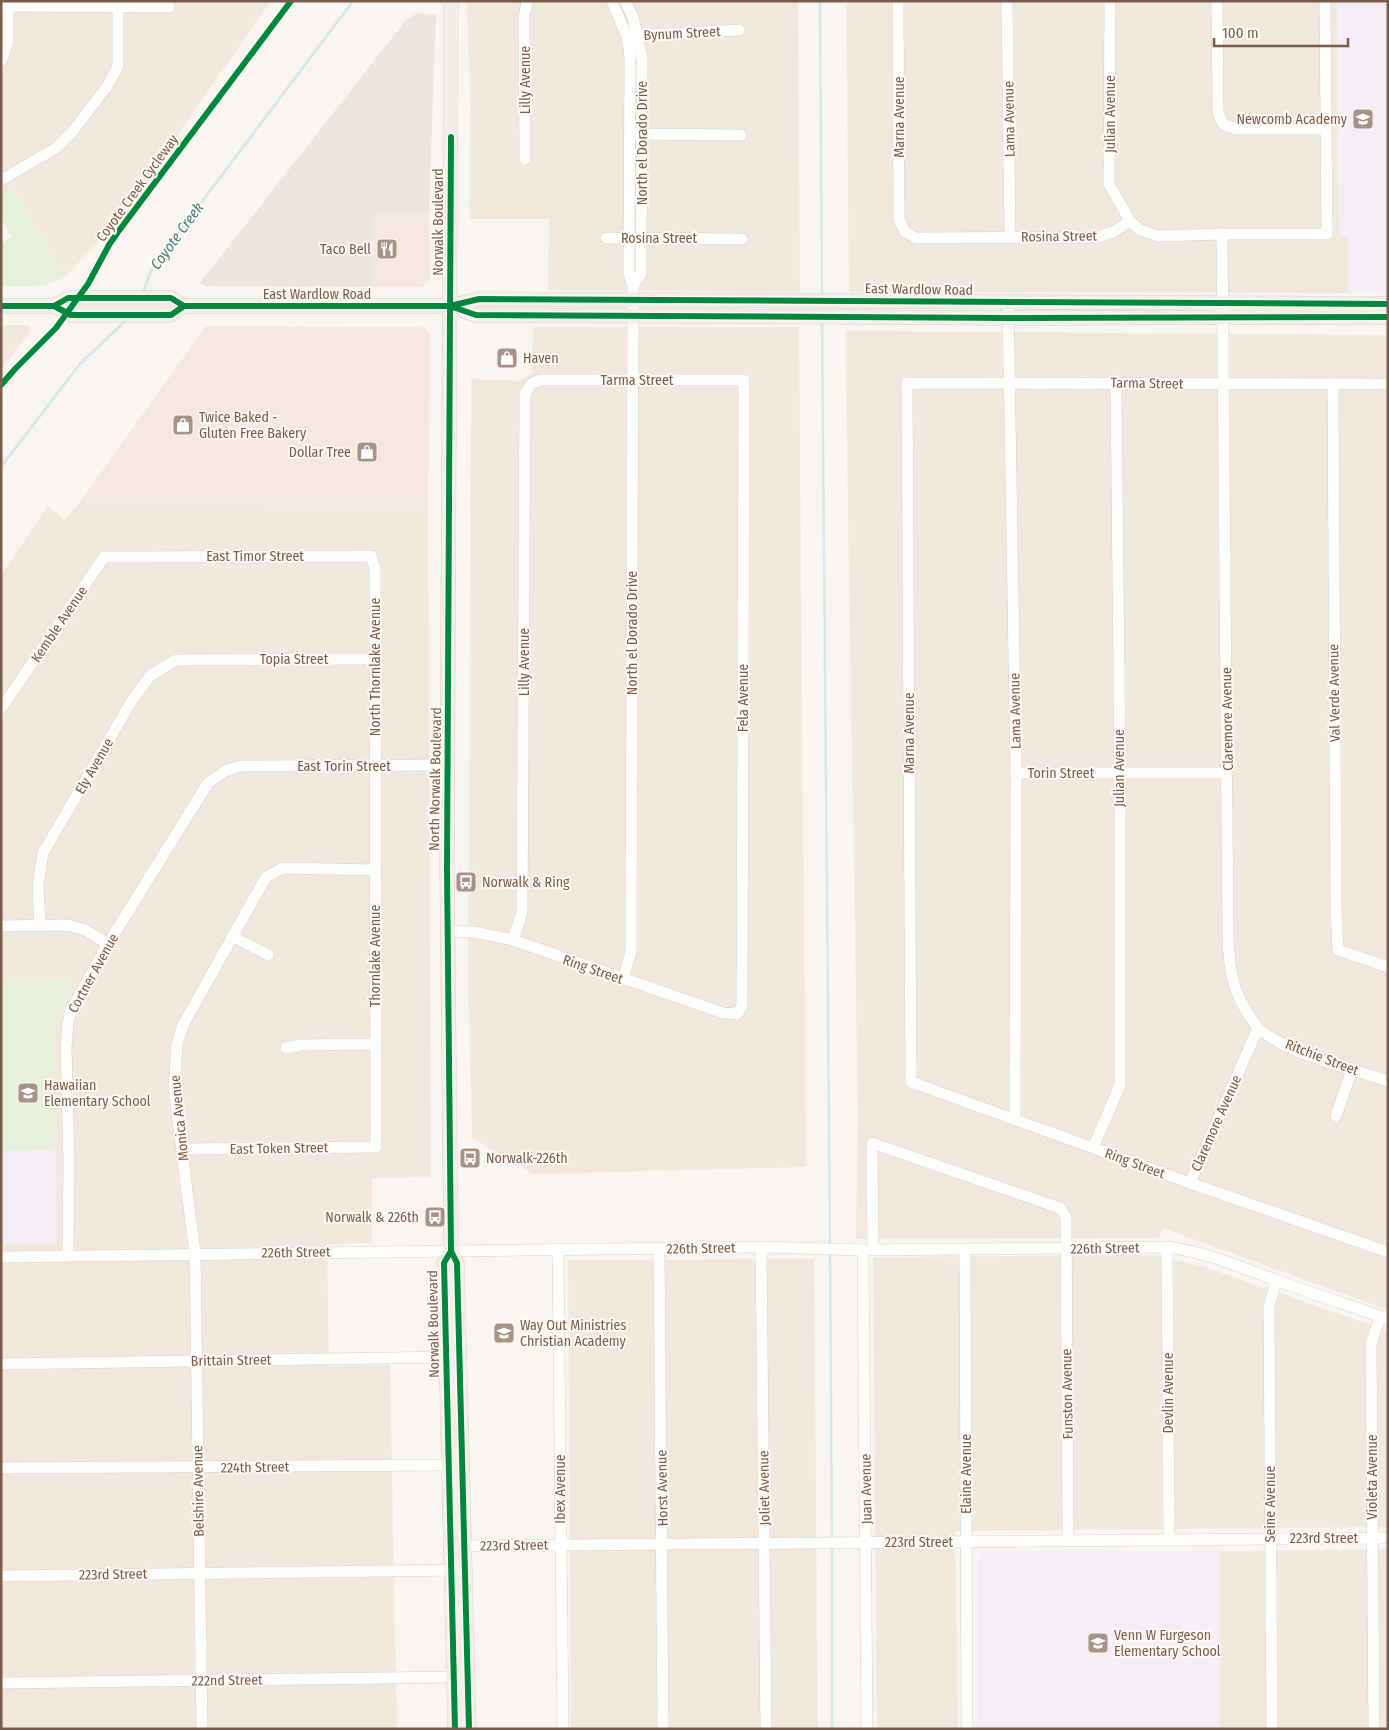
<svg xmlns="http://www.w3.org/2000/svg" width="1389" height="1730" font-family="'Fira Sans Condensed',sans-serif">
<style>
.residential{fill:#f2e8de}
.commercial{fill:#f6e8e1}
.industrial{fill:#ede5e0}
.education{fill:#f6eef6}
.green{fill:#e7f0db}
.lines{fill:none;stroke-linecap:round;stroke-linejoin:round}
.stream{stroke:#d0e8ea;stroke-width:2.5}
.minor-casing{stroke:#d7d1cb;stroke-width:12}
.major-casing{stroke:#dad1cc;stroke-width:15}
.minor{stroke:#fefefd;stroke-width:11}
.major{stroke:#f3eee8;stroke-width:14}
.cycleway-casing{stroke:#fffaf3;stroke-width:9}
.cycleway{stroke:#00873e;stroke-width:6}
.labels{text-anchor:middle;stroke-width:4;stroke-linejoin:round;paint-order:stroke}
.street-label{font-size:14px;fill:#7a5c4d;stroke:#fffaf3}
.poi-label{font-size:14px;fill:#7a5c4d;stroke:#fffaf3;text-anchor:start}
.water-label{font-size:15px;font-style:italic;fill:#437c86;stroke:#fffaf3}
</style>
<rect width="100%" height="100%" fill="#f9f5f0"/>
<!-- residential -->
<g class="residential">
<path d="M1,1H271L114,226L65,277L13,190L1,197Z"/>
<path d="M467,1H798L800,292L548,290L549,219H471L469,212L470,105Z"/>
<path d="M846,1H1337L1339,237H1348V293L849,292Z"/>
<path d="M1,325H31L28,335L1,369Z"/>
<path d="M533,327H799L806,1167L533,1174L472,1138L468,984L471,379L520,381L532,373Z"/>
<path d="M845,331L1388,335V1310L1163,1228L1159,1238L856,1239L858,1118Z"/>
<path d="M80,502L428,506L431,1177L372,1178V1243L327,1244L329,1366L390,1365L397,1729H1V1244H51L56,1241L54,1036L58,1017L74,978L1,979V575L48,506L65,520Z"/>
<path d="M1156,1255L1205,1267L1388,1331V1527L955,1531L958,1729H877L873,1257Z"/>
<path d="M814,1259L818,1729H571L568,1260Z"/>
<path d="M1388,1549V1729H1220V1551Z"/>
</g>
<!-- commercial -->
<g class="commercial">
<path d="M429,213L430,279L422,287H372L373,214Z"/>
<path d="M206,326L420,327L427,330L430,336L428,506L80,502Z"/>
</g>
<!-- industrial -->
<path class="industrial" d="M418,13L436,15L429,213L373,214L372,287L207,286L200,283L406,20Z"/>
<!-- education -->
<g class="education">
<path d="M1337,1H1388V293H1348V237H1339Z"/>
<path d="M74,978L58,1017L54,1036L56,1241L51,1244H1V979Z"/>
<path d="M1220,1551V1729H977V1558L981,1552Z"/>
</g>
<!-- green -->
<g class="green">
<path d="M13,190L65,277C44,289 24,286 1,286V244L12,237L1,219V197Z"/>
<path d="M74,978L58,1017L54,1036L56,1149L1,1151V979Z"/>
</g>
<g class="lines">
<!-- stream -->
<g class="stream">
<path d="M820,1L822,297"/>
<path d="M143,293L152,268L353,1"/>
<path d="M822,323L830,1245"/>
<path d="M1,467L79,365L126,320"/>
<path d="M830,1253L832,1540"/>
<path d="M832,1545V1729"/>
</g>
<!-- minor casing -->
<g class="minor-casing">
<g id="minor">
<path d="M612,1L627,37L630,56L629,274L633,285L631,952L623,979"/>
<path d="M625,1L633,17L642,59L641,274L633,285"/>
<path d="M898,1L899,219L905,232L916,238L1099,237L1115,231L1130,221L1140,230L1158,236L1222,234H1327L1325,1"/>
<path d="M1007,1L1010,237"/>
<path d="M1110,1L1109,184L1130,221"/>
<path d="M1217,1L1218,113L1223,124L1236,129H1325"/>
<path d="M1,6L169,7"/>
<path d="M631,36L739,30"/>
<path d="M1,61L8,42V6"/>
<path d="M636,134L741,135"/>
<path d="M525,159L524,18L527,1"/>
<path d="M1,180L56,148L73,131L108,85L118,66V7"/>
<path d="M1222,234L1228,936C1229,967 1232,991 1250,1017C1253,1021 1256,1026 1259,1029C1292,1055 1348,1068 1388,1081"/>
<path d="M606,238L742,239"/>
<path d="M1008,302L1016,773L1015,1120"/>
<path d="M1333,384L1336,907L1338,950L1388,967"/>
<path d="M1388,384L907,383L911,1082L1190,1183L1388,1252"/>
<path d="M1,709L104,557L371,556L375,568L376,1147L182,1149"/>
<path d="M1016,773H1227"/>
<path d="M40,925L38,886L43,853L131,702L150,676L176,660L375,659"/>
<path d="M1,926L68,925L85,930L108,944"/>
<path d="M448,931L474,932L513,940L723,1013L737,1014L742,1006L744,380H540L531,384L525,394L522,912L513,940"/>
<path d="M232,936L268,955"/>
<path d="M286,1048L300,1045L375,1044"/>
<path d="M1336,1116L1352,1069"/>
<path d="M1093,1148L1120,1085V773L1116,383"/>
<path d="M1190,1183L1258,1028"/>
<path d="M761,1247L766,1729"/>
<path d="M1167,1247L1169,1539"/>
<path d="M659,1248L663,1729"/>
<path d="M965,1249L967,1729"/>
<path d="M558,1250L563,1729"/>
<path d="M863,1250L867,1729"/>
<path d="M873,1250L872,1143L1060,1208L1066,1217L1068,1540"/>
<path d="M68,1255L69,1161L66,1046L68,1023L71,1010L108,944L208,783L225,771L240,766L448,765"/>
<path d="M1,1257L761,1247L863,1250L1167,1247C1207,1252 1239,1267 1276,1280C1313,1294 1351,1306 1388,1319"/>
<path d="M1,1364L454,1357"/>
<path d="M1,1468L448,1465"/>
<path d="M457,1546L1388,1538"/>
<path d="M1,1576L459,1570"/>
<path d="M1,1683L454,1677"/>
<path d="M202,1729L195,1253L174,1089L177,1044L183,1025L266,877L283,868L375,870"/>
<path d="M1272,1729L1269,1307L1276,1281"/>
<path d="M1374,1729L1371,1344L1380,1317"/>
</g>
</g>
<!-- major casing -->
<g class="major-casing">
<g id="major">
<path d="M451,1L447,869L451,1251L457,1263L469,1729"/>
<path d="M1,306H54L71,315H171L184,306H450L479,299L1388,304"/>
<path d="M54,306L68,298H171L184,306"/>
<path d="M451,307L476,315L1008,318L1388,317"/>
<path d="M451,1251L444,1263L455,1729"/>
</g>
</g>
<!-- minor -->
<use href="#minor" class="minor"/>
<!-- major -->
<use href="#major" class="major"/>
<!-- cycleway casing -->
<g class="cycleway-casing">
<g id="cycleway">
<path d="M451,137L447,869L451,1251L457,1263L469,1729"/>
<path d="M1,306H54L71,315H171L184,306H450L479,299L1388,304"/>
<path d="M54,306L68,298H171L184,306"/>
<path d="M450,306L476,315L1008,318L1388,317"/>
<path d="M1,385L15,369L56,328L88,284L109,245L118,232L291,1"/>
<path d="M451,1251L444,1263L455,1729"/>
</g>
</g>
<!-- cycleway -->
<use href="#cycleway" class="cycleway"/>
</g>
<!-- icons -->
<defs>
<g id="school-square" transform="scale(1.125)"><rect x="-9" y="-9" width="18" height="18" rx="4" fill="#a69286" stroke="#fffaf3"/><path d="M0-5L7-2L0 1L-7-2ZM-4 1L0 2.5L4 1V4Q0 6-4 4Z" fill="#fff"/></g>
<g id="restaurant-square" transform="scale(1.125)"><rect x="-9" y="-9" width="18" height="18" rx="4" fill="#a69286" stroke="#fffaf3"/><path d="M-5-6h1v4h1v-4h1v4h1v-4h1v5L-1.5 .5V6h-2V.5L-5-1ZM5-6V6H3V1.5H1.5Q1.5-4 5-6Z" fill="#fff"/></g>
<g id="shop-square" transform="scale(1.125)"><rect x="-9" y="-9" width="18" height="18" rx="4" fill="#a69286" stroke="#fffaf3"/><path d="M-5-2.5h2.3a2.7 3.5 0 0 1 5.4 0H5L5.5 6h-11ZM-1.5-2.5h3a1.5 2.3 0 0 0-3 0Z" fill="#fff"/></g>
<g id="bus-square" transform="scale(1.125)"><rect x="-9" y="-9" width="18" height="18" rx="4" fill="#a69286" stroke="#fffaf3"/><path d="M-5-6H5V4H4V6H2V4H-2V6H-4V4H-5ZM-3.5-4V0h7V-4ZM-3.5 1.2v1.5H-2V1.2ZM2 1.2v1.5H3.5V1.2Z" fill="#fff"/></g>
</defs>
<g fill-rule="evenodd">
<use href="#school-square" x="1363" y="119"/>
<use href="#restaurant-square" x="387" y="249"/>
<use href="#shop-square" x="507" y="358"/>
<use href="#shop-square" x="183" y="425"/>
<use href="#shop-square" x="367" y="452"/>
<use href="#bus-square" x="466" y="882"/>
<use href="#school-square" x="28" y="1093"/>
<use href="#bus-square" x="470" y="1158"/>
<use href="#bus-square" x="435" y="1217"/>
<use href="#school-square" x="504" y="1333"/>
<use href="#school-square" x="1098" y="1643"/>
</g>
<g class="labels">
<!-- street labels -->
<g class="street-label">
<text transform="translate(682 33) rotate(-3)" y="5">Bynum Street</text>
<text transform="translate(525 80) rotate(-90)" y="5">Lilly Avenue</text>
<text transform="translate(1110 114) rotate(-90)" y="5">Julian Avenue</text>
<text transform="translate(899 117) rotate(-90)" y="5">Marna Avenue</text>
<text transform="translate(1009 119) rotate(-91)" y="5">Lama Avenue</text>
<text transform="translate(642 143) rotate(-90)" y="5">North el Dorado Drive</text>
<text transform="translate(137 188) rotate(-54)" y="5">Coyote Creek Cycleway</text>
<text transform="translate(438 222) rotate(-90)" y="5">Norwalk Boulevard</text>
<text transform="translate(1059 236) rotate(-1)" y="5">Rosina Street</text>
<text x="659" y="243">Rosina Street</text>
<text transform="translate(919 289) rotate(1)" y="5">East Wardlow Road</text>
<text x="317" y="299">East Wardlow Road</text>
<text x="637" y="385">Tarma Street</text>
<text transform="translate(1147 383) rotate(1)" y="5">Tarma Street</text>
<text x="255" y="561">East Timor Street</text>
<text transform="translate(59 624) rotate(-56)" y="5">Kemble Avenue</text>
<text transform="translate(632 633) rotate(-90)" y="5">North el Dorado Drive</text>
<text x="294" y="664">Topia Street</text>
<text transform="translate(524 662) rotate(-90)" y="5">Lilly Avenue</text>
<text transform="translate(375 667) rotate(-90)" y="5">North Thornlake Avenue</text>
<text transform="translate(1334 693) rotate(-91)" y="5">Val Verde Avenue</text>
<text transform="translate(743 698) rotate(-90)" y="5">Fela Avenue</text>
<text transform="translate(1015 711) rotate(-91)" y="5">Lama Avenue</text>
<text transform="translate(1227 719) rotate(-91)" y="5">Claremore Avenue</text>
<text transform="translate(909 733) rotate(-90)" y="5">Marna Avenue</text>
<text transform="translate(94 766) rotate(-60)" y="5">Ely Avenue</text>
<text x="344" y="771">East Torin Street</text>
<text transform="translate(1119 768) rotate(-90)" y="5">Julian Avenue</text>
<text x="1061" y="778">Torin Street</text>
<text transform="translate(435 779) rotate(-89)" y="5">North Norwalk Boulevard</text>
<text transform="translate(375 956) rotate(-90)" y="5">Thornlake Avenue</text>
<text transform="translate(593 969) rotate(19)" y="5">Ring Street</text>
<text transform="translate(93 973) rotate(-61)" y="5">Cortner Avenue</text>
<text transform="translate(1322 1057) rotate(21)" y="5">Ritchie Street</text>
<text transform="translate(179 1118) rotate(-96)" y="5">Monica Avenue</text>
<text transform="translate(1216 1123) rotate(-66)" y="5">Claremore Avenue</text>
<text transform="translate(279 1148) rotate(-1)" y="5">East Token Street</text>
<text transform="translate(1135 1163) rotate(20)" y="5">Ring Street</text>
<text transform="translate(701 1248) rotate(-1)" y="5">226th Street</text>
<text transform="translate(1105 1248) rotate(-1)" y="5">226th Street</text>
<text transform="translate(296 1252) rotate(-1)" y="5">226th Street</text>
<text transform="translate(433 1324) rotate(-91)" y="5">Norwalk Boulevard</text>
<text transform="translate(231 1360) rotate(-1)" y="5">Brittain Street</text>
<text transform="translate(1168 1393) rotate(-90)" y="5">Devlin Avenue</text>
<text transform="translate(1067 1394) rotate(-91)" y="5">Funston Avenue</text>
<text transform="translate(255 1467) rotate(-1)" y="5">224th Street</text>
<text transform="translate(966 1474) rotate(-90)" y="5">Elaine Avenue</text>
<text transform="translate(1372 1477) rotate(-90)" y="5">Violeta Avenue</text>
<text transform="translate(662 1488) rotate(-91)" y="5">Horst Avenue</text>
<text transform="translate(764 1488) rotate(-91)" y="5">Joliet Avenue</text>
<text transform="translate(560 1489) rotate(-90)" y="5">Ibex Avenue</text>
<text transform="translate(866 1489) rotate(-91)" y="5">Juan Avenue</text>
<text transform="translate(198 1491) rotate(-91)" y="5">Belshire Avenue</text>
<text transform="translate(1270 1504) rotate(-90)" y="5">Seine Avenue</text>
<text x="1324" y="1543">223rd Street</text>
<text x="919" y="1547">223rd Street</text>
<text transform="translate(514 1545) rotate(-1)" y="5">223rd Street</text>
<text transform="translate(113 1574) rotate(-1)" y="5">223rd Street</text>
<text transform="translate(227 1680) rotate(-1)" y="5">222nd Street</text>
</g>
<!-- poi labels -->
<g class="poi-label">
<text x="1347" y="124" text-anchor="end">Newcomb Academy</text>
<text x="371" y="254" text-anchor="end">Taco Bell</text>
<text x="523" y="363">Haven</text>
<text x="199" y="422">Twice Baked -<tspan x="199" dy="16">Gluten Free Bakery</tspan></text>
<text x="351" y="457" text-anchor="end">Dollar Tree</text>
<text x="482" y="887">Norwalk &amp; Ring</text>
<text x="44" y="1090">Hawaiian<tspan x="44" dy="16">Elementary School</tspan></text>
<text x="486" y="1163">Norwalk-226th</text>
<text x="419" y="1222" text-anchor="end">Norwalk &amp; 226th</text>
<text x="520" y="1330">Way Out Ministries<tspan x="520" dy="16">Christian Academy</tspan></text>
<text x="1114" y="1640">Venn W Furgeson<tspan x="1114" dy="16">Elementary School</tspan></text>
</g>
<!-- water labels -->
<g class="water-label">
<text transform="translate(177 236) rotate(-54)" y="5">Coyote Creek</text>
</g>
</g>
<!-- border -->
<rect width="1389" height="1730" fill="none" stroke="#7a5c4d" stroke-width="5"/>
<!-- scale -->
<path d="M1214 38v8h134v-8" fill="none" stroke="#7a5c4d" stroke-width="2.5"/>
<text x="1222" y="38" font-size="15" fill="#7a5c4d" stroke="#fffaf3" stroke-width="4" paint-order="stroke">100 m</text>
</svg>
